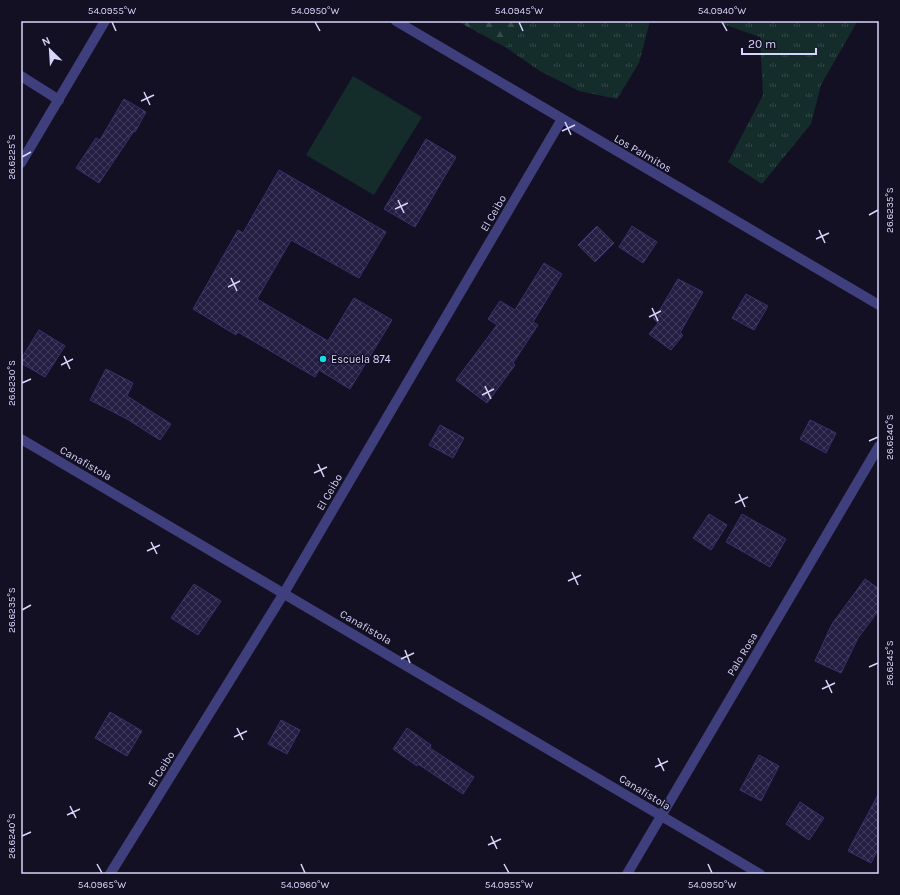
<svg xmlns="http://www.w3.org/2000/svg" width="900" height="895" font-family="Karla,sans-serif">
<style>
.grass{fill:url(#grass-tufts)}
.forest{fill:url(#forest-firs)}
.garden{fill:#142c2a}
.building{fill:url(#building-cross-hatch);stroke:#3b326c}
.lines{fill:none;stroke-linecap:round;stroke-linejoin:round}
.minor{stroke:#3f3f7e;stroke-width:10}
.ticks{fill:none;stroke:#d8d5fb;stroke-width:1.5}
.poi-dot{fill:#14dce9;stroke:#131023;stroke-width:1.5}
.labels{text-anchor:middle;stroke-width:3;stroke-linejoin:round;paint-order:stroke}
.street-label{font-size:11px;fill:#d8d5fb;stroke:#131023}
.poi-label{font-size:11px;fill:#d8d5fb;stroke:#131023;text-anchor:start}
.neatline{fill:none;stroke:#d8d5fb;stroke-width:1.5}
.ticks-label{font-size:10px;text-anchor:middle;fill:#d8d5fb}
</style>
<defs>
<pattern id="grass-tufts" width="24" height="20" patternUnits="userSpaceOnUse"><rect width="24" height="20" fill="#142c2a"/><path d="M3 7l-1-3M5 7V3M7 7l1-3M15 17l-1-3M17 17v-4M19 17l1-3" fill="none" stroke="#354a4a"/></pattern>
<pattern id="forest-firs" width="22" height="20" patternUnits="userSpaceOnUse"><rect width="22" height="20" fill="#142c2a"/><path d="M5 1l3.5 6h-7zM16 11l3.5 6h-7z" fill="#354a4a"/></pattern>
<pattern id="building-cross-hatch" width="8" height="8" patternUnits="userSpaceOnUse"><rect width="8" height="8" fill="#241e42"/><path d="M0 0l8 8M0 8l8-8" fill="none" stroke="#433e5e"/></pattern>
</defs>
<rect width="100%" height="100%" fill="#131023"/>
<!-- grass -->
<g class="grass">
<path d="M532,21H650L639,63L617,99L579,91L540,71L505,47Z"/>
<path d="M714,21H861L857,22L821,85L811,124L762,184L728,162L763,95L760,37Z"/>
</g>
<!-- forest -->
<path class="forest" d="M457,21H532L505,47Z"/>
<!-- garden -->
<path class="garden" d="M353,76L422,117L374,195L306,155Z"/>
<!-- building -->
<g class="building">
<path d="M124,99L146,112L135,132L134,131L99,183L76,168L96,138L100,140Z"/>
<path d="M426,139L456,157L415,227L384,209Z"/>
<path d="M279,170L386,232L359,278L291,240L257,299L328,341L354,298L392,320L350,389L319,370L315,377L238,332L236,335L193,309L238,230L243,233Z"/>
<path d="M597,226L614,243L595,262L578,245Z"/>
<path d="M632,226L657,242L643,263L619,247Z"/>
<path d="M544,263L562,274L533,322L538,325L513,363L515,365L487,403L456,380L497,325L488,319L500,301L515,310Z"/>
<path d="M678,279L703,292L680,333L683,335L671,350L649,334L658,323L653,318L661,308Z"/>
<path d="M746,294L768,306L754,330L732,318Z"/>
<path d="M39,330L65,346L45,377L21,363V359Z"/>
<path d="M106,369L133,383L127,396L171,424L160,440L127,419L90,400Z"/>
<path d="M810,420L836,433L826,453L800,439Z"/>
<path d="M440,425L464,438L453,458L429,445Z"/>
<path d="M709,514L727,525L711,550L693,538Z"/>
<path d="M742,514L786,539L770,567L726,542Z"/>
<path d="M865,579L879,589V610L858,638L841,673L815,661L832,624Z"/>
<path d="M194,584L221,601L198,635L171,618Z"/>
<path d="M110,712L142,731L127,756L95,738Z"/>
<path d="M281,720L300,730L287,754L268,744Z"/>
<path d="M407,728L431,745L430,748L474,777L463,794L418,764L417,766L393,749Z"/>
<path d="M759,755L779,766L761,801L740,790Z"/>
<path d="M879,793V848L871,863L848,851Z"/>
<path d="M800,802L824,818L809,840L786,824Z"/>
</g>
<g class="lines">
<!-- minor -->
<g class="minor">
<path d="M396,21L879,305"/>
<path d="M21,76L59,100"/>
<path d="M21,163L105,21"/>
<path d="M21,439L760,874"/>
<path d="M110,874L284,593L562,119"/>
<path d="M627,874L879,446"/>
</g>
</g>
<!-- ticks -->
<path class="ticks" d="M112,22L116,31M315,22L320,31M519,22L523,31M722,22L727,31M144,92L150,105M141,101L154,95M565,122L571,135M562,131L575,125M22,157L31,152M398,200L404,213M395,209L408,203M869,215L878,210M819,230L825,243M816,239L829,233M231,278L237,291M228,287L240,281M652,308L658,321M649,317L661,311M64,356L70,369M61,365L73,359M22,383L31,379M485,386L491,399M482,395L494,389M869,441L878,437M318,464L324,477M314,473L327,467M739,494L745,507M735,503L748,497M151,542L157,554M147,551L160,545M572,572L578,585M568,581L581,575M22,610L31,605M405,650L410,663M401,659L414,653M869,667L878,663M826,680L832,693M822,689L835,683M237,728L243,740M234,737L247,731M658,758L664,771M655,767L668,761M70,806L76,818M67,815L80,809M22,836L31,832M491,836L497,849M488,845L501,839M97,864L102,873M301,864L305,873M504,864L509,873M708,864L712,873"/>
<!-- markers -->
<circle class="poi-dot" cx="323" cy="359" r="4"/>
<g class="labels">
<!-- street labels -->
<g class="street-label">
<text transform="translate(643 153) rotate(30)" y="4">Los Palmitos</text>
<text transform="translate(493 213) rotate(-60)" y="4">El Ceibo</text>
<text transform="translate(86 463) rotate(30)" y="4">Canafistola</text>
<text transform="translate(329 492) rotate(-60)" y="4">El Ceibo</text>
<text transform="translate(366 627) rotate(30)" y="4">Canafistola</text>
<text transform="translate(742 654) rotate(-59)" y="4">Palo Rosa</text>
<text transform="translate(161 769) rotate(-58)" y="4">El Ceibo</text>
<text transform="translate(645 792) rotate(31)" y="4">Canafistola</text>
</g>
<!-- poi labels -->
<g class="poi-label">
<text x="331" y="363">Escuela 874</text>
</g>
</g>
<!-- border -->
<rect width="900" height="895" fill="none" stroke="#131023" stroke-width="44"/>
<!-- north arrow -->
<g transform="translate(50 50) rotate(335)" stroke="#131023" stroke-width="3" paint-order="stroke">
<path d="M0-3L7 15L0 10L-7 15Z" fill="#d8d5fb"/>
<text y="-6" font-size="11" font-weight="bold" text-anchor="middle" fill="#d8d5fb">N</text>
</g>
<!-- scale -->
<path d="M742 48v6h74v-6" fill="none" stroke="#d8d5fb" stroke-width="2"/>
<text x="748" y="48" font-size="12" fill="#d8d5fb" stroke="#131023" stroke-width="3" paint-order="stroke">20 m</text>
<rect x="22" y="22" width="856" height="851" class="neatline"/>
<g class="ticks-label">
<text x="112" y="14">54.0955°W</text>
<text x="315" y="14">54.0950°W</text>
<text x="519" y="14">54.0945°W</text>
<text x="722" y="14">54.0940°W</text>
<text transform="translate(11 157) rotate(-90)" y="4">26.6225°S</text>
<text transform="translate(889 210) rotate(-90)" y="4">26.6235°S</text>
<text transform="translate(11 383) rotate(-90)" y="4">26.6230°S</text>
<text transform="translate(889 437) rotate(-90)" y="4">26.6240°S</text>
<text transform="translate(11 610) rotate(-90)" y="4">26.6235°S</text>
<text transform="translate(889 663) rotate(-90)" y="4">26.6245°S</text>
<text transform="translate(11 836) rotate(-90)" y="4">26.6240°S</text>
<text x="102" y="888">54.0965°W</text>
<text x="305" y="888">54.0960°W</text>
<text x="509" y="888">54.0955°W</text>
<text x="712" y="888">54.0950°W</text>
</g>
</svg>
